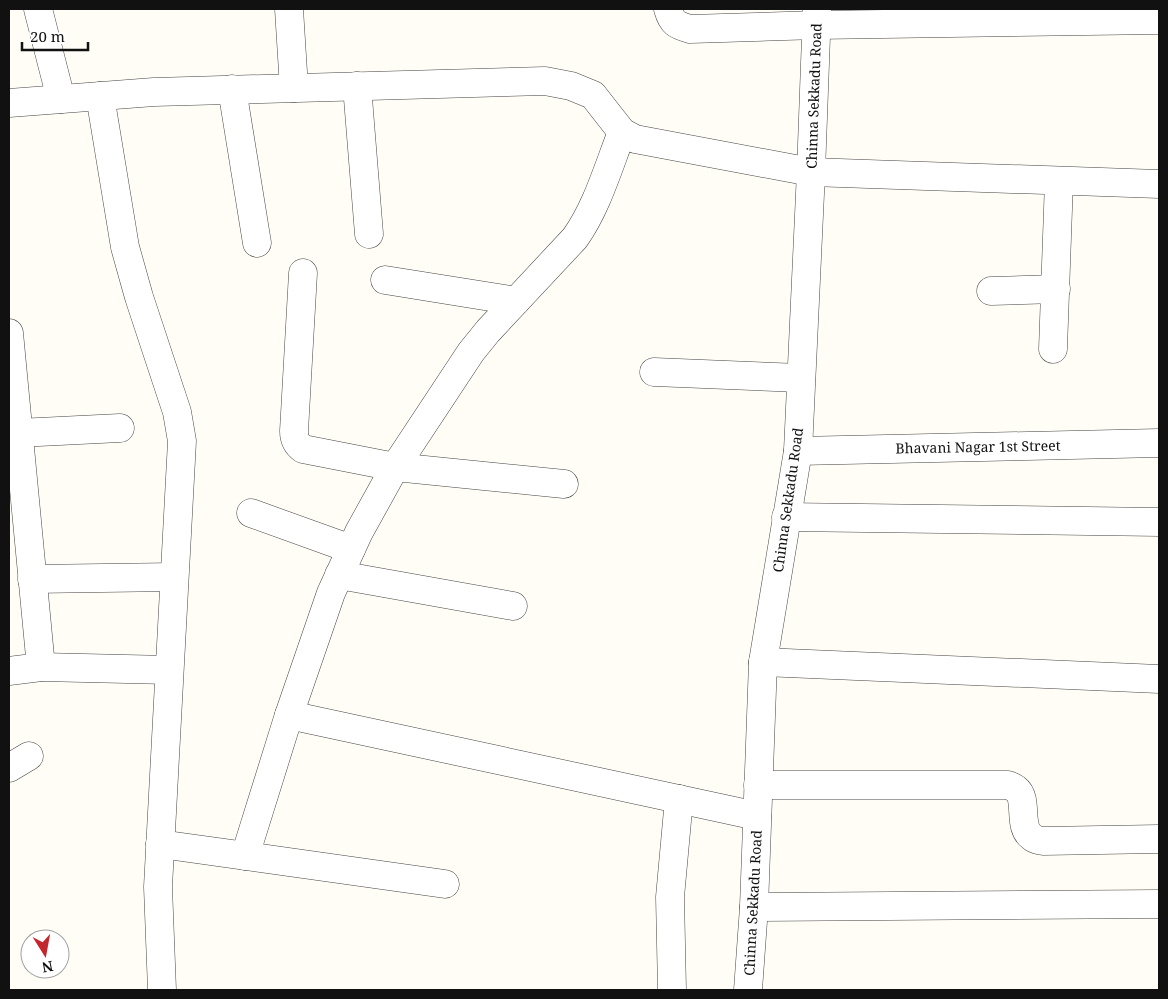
<svg xmlns="http://www.w3.org/2000/svg" width="1168" height="999" font-family="'Noto Serif',serif">
<style>
.lines{fill:none;stroke-linecap:round;stroke-linejoin:round}
.minor-casing{stroke:#444;stroke-width:29}
.minor{stroke:#fff;stroke-width:28}
.labels{text-anchor:middle;stroke-width:5;stroke-linejoin:round;paint-order:stroke}
.street-label{font-size:14px;fill:#111;stroke:#fff}
</style>
<rect width="100%" height="100%" fill="#fffdf5"/>
<g class="lines">
<!-- minor casing -->
<g class="minor-casing">
<g id="minor">
<path d="M38,9L61,99"/>
<path d="M289,9L294,88"/>
<path d="M668,9C672,23 676,25 690,29L817,25L1159,20"/>
<path d="M357,86L369,234"/>
<path d="M232,89L257,243"/>
<path d="M100,96L125,247L139,297L177,412L182,441L158,887L162,990"/>
<path d="M9,103L154,92L545,81L571,86L593,95L622,132L635,139L811,172L1159,184"/>
<path d="M303,273L294,431C294,439 296,444 303,449L395,467L564,484"/>
<path d="M385,280L516,301"/>
<path d="M991,291L1056,289"/>
<path d="M9,333L41,667"/>
<path d="M1053,349L1059,181"/>
<path d="M654,372L801,378"/>
<path d="M18,433L120,428"/>
<path d="M798,451L1159,443"/>
<path d="M251,513L351,549"/>
<path d="M786,517L1159,522"/>
<path d="M339,575L513,606"/>
<path d="M32,579L174,577"/>
<path d="M763,662L1159,679"/>
<path d="M9,671L41,667L169,670"/>
<path d="M289,715L757,816"/>
<path d="M9,768L29,756"/>
<path d="M758,785H1008C1011,786 1013,787 1016,789C1029,799 1017,827 1032,837C1035,840 1039,840 1043,841L1159,839"/>
<path d="M160,844L445,884"/>
<path d="M245,856L289,715L331,593L359,532L395,467L471,352L488,331L575,238C597,207 608,168 622,132"/>
<path d="M754,907L1159,904"/>
<path d="M672,990L670,897L679,799"/>
<path d="M748,990L754,907L763,662L798,451L811,172L817,9"/>
</g>
</g>
<!-- minor -->
<use href="#minor" class="minor"/>
</g>
<g class="labels">
<!-- street labels -->
<g class="street-label">
<text transform="translate(814 96) rotate(-88)" y="5">Chinna Sekkadu Road</text>
<text transform="translate(978 447) rotate(-1)" y="5">Bhavani Nagar 1st Street</text>
<text transform="translate(788 500) rotate(-82)" y="5">Chinna Sekkadu Road</text>
<text transform="translate(753 903) rotate(-87)" y="5">Chinna Sekkadu Road</text>
</g>
</g>
<!-- border -->
<rect width="1168" height="999" fill="none" stroke="#111111" stroke-width="20"/>
<!-- north arrow -->
<g transform="translate(45 954) rotate(169)"><circle r="24" fill="#ffffff" stroke="#a0a0a0"/>
<path d="M0-4L9 19L0 12L-9 19Z" fill="#c4262e"/>
<text y="-8" font-size="14" font-weight="bold" text-anchor="middle" fill="#111111">N</text>
</g>
<!-- scale -->
<path d="M22 42v8h66v-8" fill="none" stroke="#111111" stroke-width="2.5"/>
<text x="30" y="42" font-size="15" fill="#111111" stroke="#ffffff" stroke-width="4" paint-order="stroke">20 m</text>
</svg>
